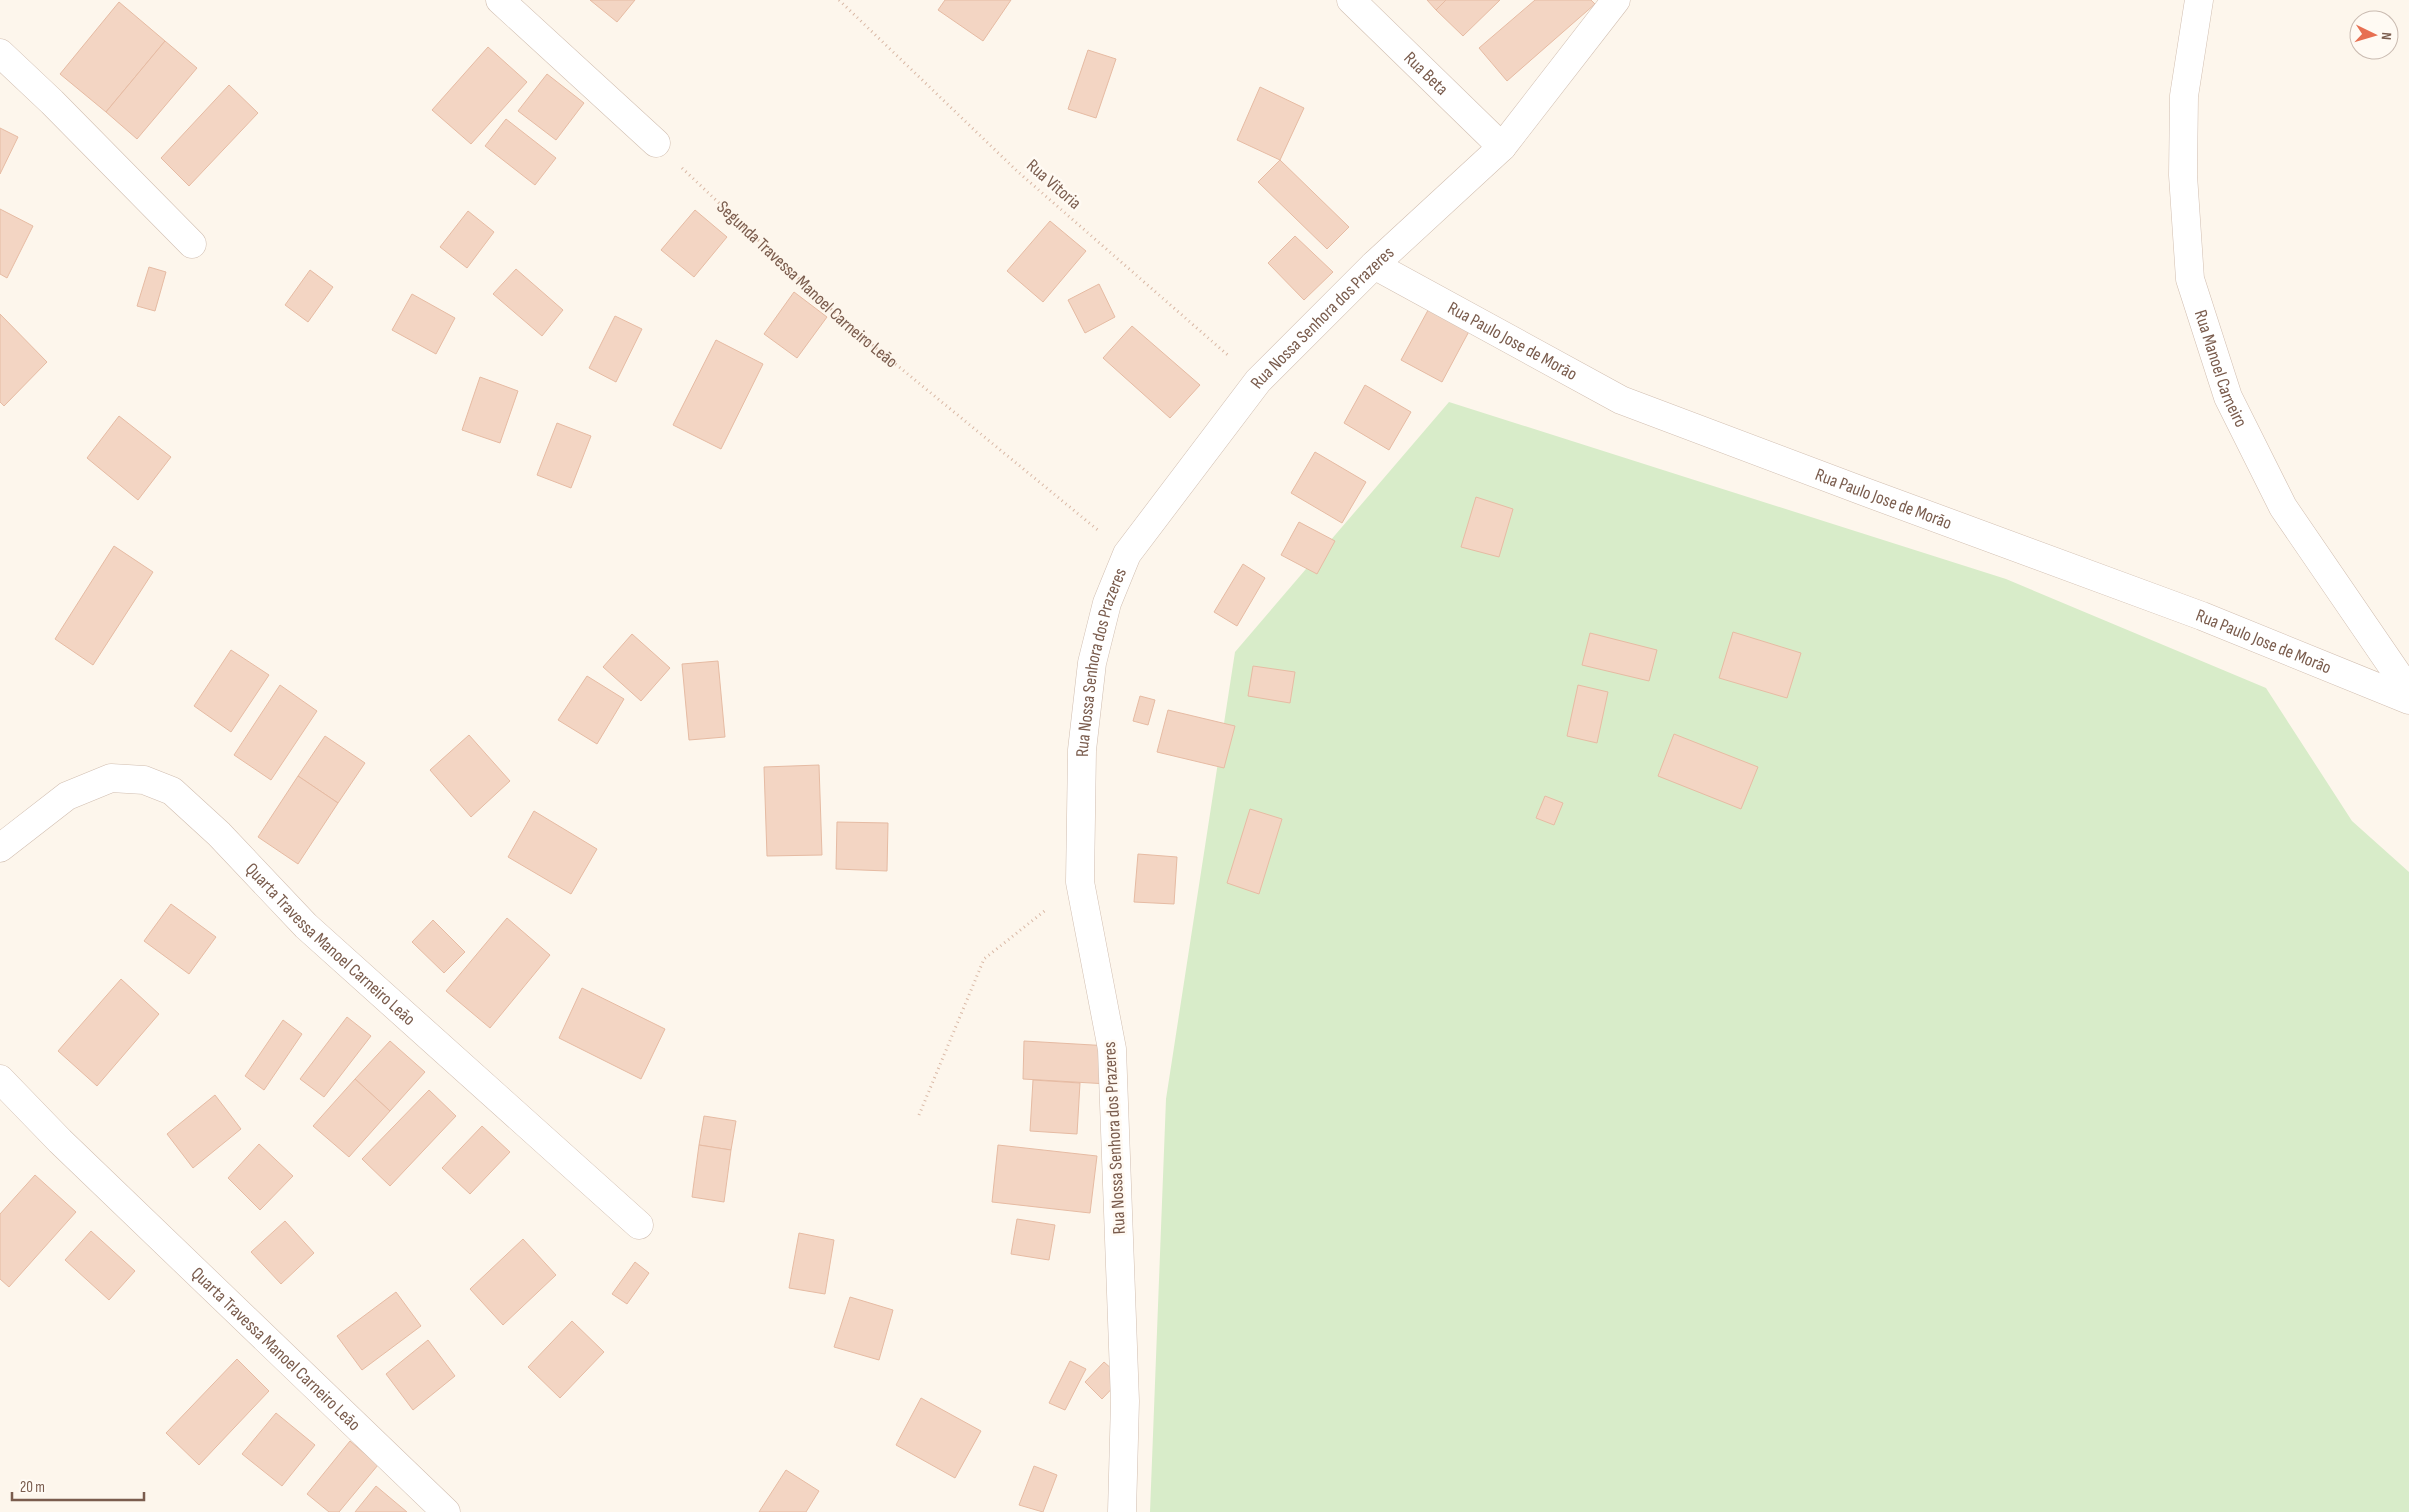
<svg xmlns="http://www.w3.org/2000/svg" width="2409" height="1512" font-family="'Sofia Sans Condensed',sans-serif">
<style>
.green{fill:#d8ecc9}
.building{fill:#f3d5c3;stroke:#e6bba3}
.lines{fill:none;stroke-linecap:round;stroke-linejoin:round}
.street-casing{stroke:#d1beb0;stroke-width:29}
.path{stroke:#d9b8a5;stroke-width:3;stroke-dasharray:1 4;stroke-linecap:butt}
.street{stroke:#fff;stroke-width:28}
.labels{text-anchor:middle;stroke-width:5;stroke-linejoin:round;paint-order:stroke}
.street-label{font-size:18px;fill:#7a5c4d;stroke:#fffaf3}
</style>
<rect width="100%" height="100%" fill="#fdf6ec"/>
<!-- green -->
<path class="green" d="M1449,402L2006,579L2266,688L2352,821L2409,872V1512H1150L1166,1099L1235,652Z"/>
<!-- building -->
<g class="building">
<path d="M590,0H635L617,22Z"/>
<path d="M945,0H1011L983,41L938,10Z"/>
<path d="M1427,0H1446L1436,10Z"/>
<path d="M1446,0H1500L1463,36L1436,10Z"/>
<path d="M1535,0H1591L1595,4L1507,81L1479,48Z"/>
<path d="M119,2L165,41L106,112L60,74Z"/>
<path d="M165,41L197,68L137,139L106,112Z"/>
<path d="M488,47L527,82L471,144L432,110Z"/>
<path d="M1088,50L1116,59L1096,118L1068,109Z"/>
<path d="M547,74L584,103L556,140L518,111Z"/>
<path d="M229,85L258,113L189,186L161,158Z"/>
<path d="M1260,87L1304,108L1280,160L1237,140Z"/>
<path d="M506,119L556,158L535,185L485,146Z"/>
<path d="M0,128L18,137L0,174Z"/>
<path d="M1280,160L1349,227L1327,249L1258,182Z"/>
<path d="M0,209L33,226L7,278L0,274Z"/>
<path d="M695,210L727,237L694,277L661,250Z"/>
<path d="M468,211L494,232L467,268L440,247Z"/>
<path d="M1050,221L1086,251L1043,302L1007,271Z"/>
<path d="M1295,236L1333,272L1304,300L1268,263Z"/>
<path d="M149,267L166,272L155,311L137,306Z"/>
<path d="M516,269L563,310L542,336L493,294Z"/>
<path d="M310,270L333,287L308,322L285,305Z"/>
<path d="M1099,284L1115,317L1085,333L1068,300Z"/>
<path d="M794,292L827,317L797,358L764,334Z"/>
<path d="M412,294L455,318L436,354L392,330Z"/>
<path d="M1433,301L1474,322L1442,382L1401,360Z"/>
<path d="M0,314L47,362L4,406L0,402Z"/>
<path d="M615,316L642,329L616,382L589,368Z"/>
<path d="M1132,326L1200,385L1170,418L1103,358Z"/>
<path d="M716,340L763,364L721,449L673,425Z"/>
<path d="M480,377L518,391L500,443L462,430Z"/>
<path d="M1365,385L1411,412L1389,450L1344,423Z"/>
<path d="M119,416L171,457L138,500L87,458Z"/>
<path d="M557,423L591,436L571,488L537,475Z"/>
<path d="M1315,452L1366,482L1342,523L1291,493Z"/>
<path d="M1476,497L1513,509L1499,557L1461,547Z"/>
<path d="M1299,522L1335,541L1317,574L1281,555Z"/>
<path d="M114,546L153,572L93,665L55,639Z"/>
<path d="M1243,564L1265,578L1237,626L1214,612Z"/>
<path d="M1733,632L1801,653L1787,698L1719,678Z"/>
<path d="M1590,633L1657,650L1649,681L1582,665Z"/>
<path d="M632,634L670,668L641,701L603,667Z"/>
<path d="M231,650L269,675L231,732L194,706Z"/>
<path d="M718,661L725,737L689,740L682,664Z"/>
<path d="M1253,666L1295,672L1290,703L1248,696Z"/>
<path d="M587,676L624,699L597,744L558,720Z"/>
<path d="M280,685L317,711L271,780L234,755Z"/>
<path d="M1578,685L1608,692L1597,743L1567,736Z"/>
<path d="M1140,696L1155,700L1148,725L1133,721Z"/>
<path d="M1168,710L1235,726L1224,768L1157,752Z"/>
<path d="M1674,734L1758,767L1741,809L1658,776Z"/>
<path d="M469,735L510,781L471,817L430,770Z"/>
<path d="M325,736L365,763L338,803L298,776Z"/>
<path d="M819,765L822,855L767,856L764,767Z"/>
<path d="M298,776L338,803L298,864L258,837Z"/>
<path d="M1545,796L1563,803L1554,825L1536,818Z"/>
<path d="M1250,809L1282,819L1259,894L1227,883Z"/>
<path d="M534,811L597,849L571,894L508,857Z"/>
<path d="M837,822L888,823L887,871L836,869Z"/>
<path d="M1138,854L1177,857L1174,904L1134,902Z"/>
<path d="M171,904L216,937L189,974L144,941Z"/>
<path d="M507,918L550,955L490,1028L446,991Z"/>
<path d="M433,920L465,952L444,973L412,942Z"/>
<path d="M121,979L159,1014L97,1086L58,1051Z"/>
<path d="M582,988L665,1029L641,1079L559,1038Z"/>
<path d="M347,1017L371,1036L324,1097L300,1079Z"/>
<path d="M283,1020L302,1034L264,1090L245,1076Z"/>
<path d="M390,1041L425,1072L390,1111L355,1079Z"/>
<path d="M1024,1041L1110,1046L1108,1084L1023,1079Z"/>
<path d="M355,1079L390,1111L349,1157L313,1126Z"/>
<path d="M1033,1080L1080,1083L1077,1134L1030,1131Z"/>
<path d="M429,1090L456,1116L390,1186L362,1159Z"/>
<path d="M215,1095L241,1129L193,1168L167,1134Z"/>
<path d="M704,1116L736,1121L731,1150L699,1145Z"/>
<path d="M482,1126L510,1152L470,1194L442,1168Z"/>
<path d="M259,1144L293,1176L260,1210L228,1178Z"/>
<path d="M699,1145L731,1150L724,1202L692,1197Z"/>
<path d="M998,1145L1097,1156L1090,1213L992,1202Z"/>
<path d="M35,1175L76,1212L9,1287L0,1279V1214Z"/>
<path d="M1017,1219L1055,1225L1049,1260L1011,1254Z"/>
<path d="M285,1221L314,1253L281,1284L251,1252Z"/>
<path d="M91,1231L135,1271L109,1300L65,1260Z"/>
<path d="M799,1233L834,1240L825,1294L789,1288Z"/>
<path d="M523,1239L556,1275L503,1325L470,1289Z"/>
<path d="M635,1262L649,1273L627,1304L612,1294Z"/>
<path d="M396,1292L421,1326L362,1370L337,1336Z"/>
<path d="M850,1297L893,1310L879,1360L834,1347Z"/>
<path d="M572,1321L604,1352L560,1398L528,1367Z"/>
<path d="M428,1340L455,1376L413,1410L386,1374Z"/>
<path d="M237,1359L269,1391L199,1465L166,1433Z"/>
<path d="M1070,1361L1086,1369L1065,1410L1049,1403Z"/>
<path d="M1104,1362L1122,1378L1102,1399L1085,1382Z"/>
<path d="M921,1398L981,1431L955,1478L896,1445Z"/>
<path d="M276,1413L315,1445L282,1486L242,1454Z"/>
<path d="M350,1441L378,1465L339,1512H329L307,1494Z"/>
<path d="M1034,1466L1057,1475L1043,1512L1019,1505Z"/>
<path d="M786,1470L819,1491L806,1512H759Z"/>
<path d="M376,1486L407,1512H355Z"/>
</g>
<g class="lines">
<!-- street casing -->
<g class="street-casing">
<g id="street">
<path d="M500,0L656,143"/>
<path id="s2" d="M1351,0L1502,147"/>
<path id="s3" d="M2199,0L2184,96L2183,175L2190,279L2228,397L2283,507L2409,691"/>
<path d="M0,53L52,102L192,244"/>
<path id="s4" d="M1374,265L1621,400L1860,490L2202,616L2409,700"/>
<path id="s5" d="M0,848L67,796L111,778L144,780L172,791L219,834L306,926L639,1225"/>
<path id="s6" d="M0,1079L60,1141L446,1512"/>
<path id="s7" d="M1122,1512L1125,1401L1112,1049L1080,882L1082,750L1092,663L1107,603L1127,554L1258,381L1374,265L1502,147L1616,0"/>
</g>
</g>
<!-- path -->
<g class="path">
<path d="M839,0L1017,171L1230,357"/>
<path id="s1" d="M682,168L848,325L1099,531"/>
<path d="M919,1115L984,959L1047,909"/>
</g>
<!-- street -->
<use href="#street" class="street"/>
</g>
<g class="labels">
<!-- street labels -->
<g class="street-label">
<text dy="6" stroke="none"><textPath href="#s2" startOffset="105">Rua Beta</textPath></text>
<text transform="translate(1054 184) rotate(41)" y="6">Rua Vitoria</text>
<text dy="6" stroke="none"><textPath href="#s1" startOffset="171">Segunda Travessa Manoel Carneiro Leão</textPath></text>
<text dy="6" stroke="none"><textPath href="#s7" startOffset="1275">Rua Nossa Senhora dos Prazeres</textPath></text>
<text dy="6" stroke="none"><textPath href="#s4" startOffset="158">Rua Paulo Jose de Morão</textPath></text>
<text dy="6" stroke="none"><textPath href="#s3" startOffset="375">Rua Manoel Carneiro</textPath></text>
<text dy="6" stroke="none"><textPath href="#s4" startOffset="562">Rua Paulo Jose de Morão</textPath></text>
<text dy="6" stroke="none"><textPath href="#s4" startOffset="968">Rua Paulo Jose de Morão</textPath></text>
<text dy="6" stroke="none"><textPath href="#s7" startOffset="855">Rua Nossa Senhora dos Prazeres</textPath></text>
<text dy="6" stroke="none"><textPath href="#s5" startOffset="416">Quarta Travessa Manoel Carneiro Leão</textPath></text>
<text transform="translate(1114 1138) rotate(-93)" y="6">Rua Nossa Senhora dos Prazeres</text>
<text dy="6" stroke="none"><textPath href="#s6" startOffset="386">Quarta Travessa Manoel Carneiro Leão</textPath></text>
</g>
</g>
<!-- north arrow -->
<g transform="translate(2374 35) rotate(95)"><circle r="24" fill="#fffaf3" stroke="#cabbb1"/>
<path d="M0-4L9 19L0 12L-9 19Z" fill="#e76f51"/>
<text y="-8" font-size="14" font-weight="bold" text-anchor="middle" fill="#7a5c4d">N</text>
</g>
<!-- scale -->
<path d="M12 1492v8h132v-8" fill="none" stroke="#7a5c4d" stroke-width="2.5"/>
<text x="20" y="1492" font-size="15" fill="#7a5c4d" stroke="#fffaf3" stroke-width="4" paint-order="stroke">20 m</text>
</svg>
